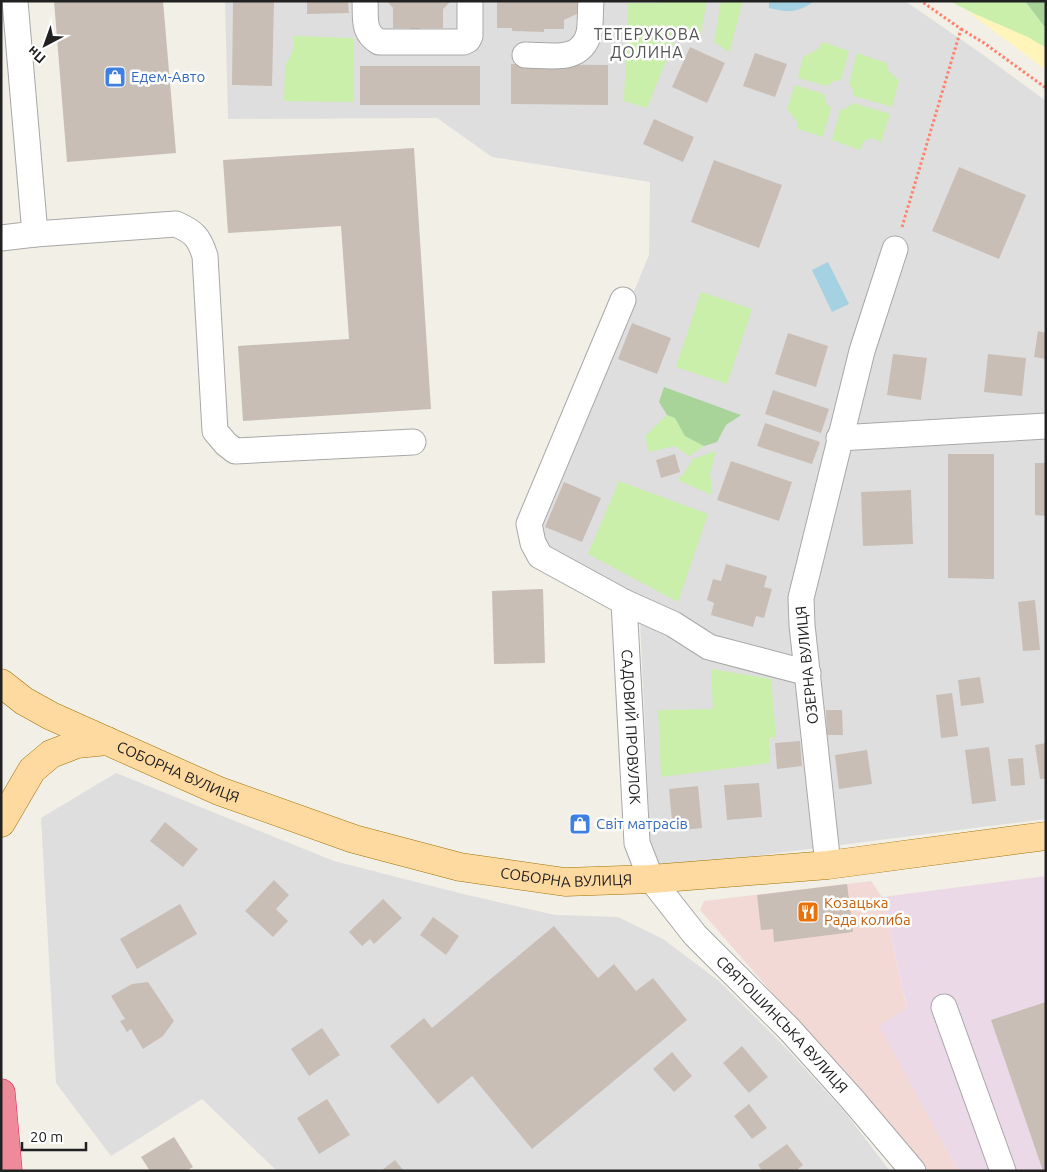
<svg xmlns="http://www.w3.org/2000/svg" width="1047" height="1172" font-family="Ubuntu,sans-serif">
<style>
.residential{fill:#dfdede}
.commercial{fill:#f3d9d6}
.industrial{fill:#ecd9e7}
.grass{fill:#c9efab}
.forest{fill:#a8d49a}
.sand{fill:#fff4b9}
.water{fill:#a5d2e2}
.building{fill:#c8beb6}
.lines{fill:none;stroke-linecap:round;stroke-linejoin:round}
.minor-casing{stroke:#a8a8a8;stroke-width:27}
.major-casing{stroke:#9f7200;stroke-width:29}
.highway-casing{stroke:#e81d58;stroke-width:29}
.path{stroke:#ff826c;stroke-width:3;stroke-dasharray:2.5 2.5;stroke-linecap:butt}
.minor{stroke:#fff;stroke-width:25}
.major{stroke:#ffdaa0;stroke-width:28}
.highway{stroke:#ee8b99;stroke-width:28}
.labels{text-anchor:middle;stroke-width:5;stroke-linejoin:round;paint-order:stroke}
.shop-label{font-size:15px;fill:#366cbe;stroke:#fff;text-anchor:start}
.street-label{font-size:15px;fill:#212121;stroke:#fff}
.food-label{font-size:15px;fill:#c56008;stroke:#fff;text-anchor:start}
.neighbourhood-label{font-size:16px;letter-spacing:1px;fill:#545454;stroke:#fff}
</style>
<rect width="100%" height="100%" fill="#f2efe7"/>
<!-- residential -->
<g class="residential">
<path d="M225,1H905L982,54L1046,101V819L660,868L650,839L640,621L549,551L538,524L649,255L650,182L492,157L437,118L228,119Z"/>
<path d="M116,773L334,861L463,894L555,915L618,917L663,939L719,981L782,1044L844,1111L890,1171H277L202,1099L111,1156L56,1083L41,818Z"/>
</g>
<!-- commercial -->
<path class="commercial" d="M871,881L882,897L907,1009L880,1027L958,1171H927L700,910L704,901Z"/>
<!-- industrial -->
<path class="industrial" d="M1046,876V1171H958L879,1026L907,1008L882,897Z"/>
<!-- grass -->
<g class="grass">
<path d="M661,1H707L700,36L680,26L647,108L624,101L628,3H661Z"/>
<path d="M721,1H743L729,52L714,42Z"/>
<path d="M950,1H1025L1046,29V48C1015,29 981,19 950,1Z"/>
<path d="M294,36L353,38V102L284,101L285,65C293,55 294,48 294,36Z"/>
<path d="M823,42L849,51L841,80L834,81L827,86L798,78L803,57L817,50Z"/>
<path d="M857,53L887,63L889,72L899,80L892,107L854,96L853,90L849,83Z"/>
<path d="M795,85L824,94L826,103L831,108L823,137L798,129L797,122L787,109Z"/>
<path d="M853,103L890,114L881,142L872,138L864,141L860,150L832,140L840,110L847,108Z"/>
<path d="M701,292L752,309L727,384L676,367Z"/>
<path d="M667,415L675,417L685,436L704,446L689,456L675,446L649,452L645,436Z"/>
<path d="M716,451L710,473L712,495L678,480L685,472L693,459Z"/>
<path d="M619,481L708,514L678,602L588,554Z"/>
<path d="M711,669L771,679L776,737L769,738L770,763L661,777L658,710L713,709Z"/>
</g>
<!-- forest -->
<g class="forest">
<path d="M1025,1H1046V29Z"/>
<path d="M664,387L741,415L726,425L717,442L704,446L685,436L675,418L667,415L659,402Z"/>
</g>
<!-- sand -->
<path class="sand" d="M967,11L1028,37L1046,48V70Z"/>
<!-- water -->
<g class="water">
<path d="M769,1H815C796,13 791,13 769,8Z"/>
<path d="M828,262L849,304L832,312L812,270Z"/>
</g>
<!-- building -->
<g class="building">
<path d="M54,1H163L176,153L67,162Z"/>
<path d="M233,1H274L272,86L232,85Z"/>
<path d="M307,1H348L349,13L307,14Z"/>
<path d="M387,1H449L450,2L443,9V28H421L415,33L410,28H393V8Z"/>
<path d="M497,1H581V12L564,20V29H544V32L512,31V28H497Z"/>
<path d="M690,47L725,63L707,103L672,87Z"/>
<path d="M755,53L787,64L775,97L743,86Z"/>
<path d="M511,64L608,65V105L511,104Z"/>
<rect x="360" y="66" width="120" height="39"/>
<path d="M654,119L694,137L683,162L643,144Z"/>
<path d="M414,148L431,409L243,421L238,346L349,339L341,226L228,233L223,160Z"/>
<path d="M714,160L782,185L759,248L691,222Z"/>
<path d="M959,167L1026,195L999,259L932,231Z"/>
<path d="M632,323L671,338L657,374L618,359Z"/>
<path d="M1038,331L1046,333V359L1034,357Z"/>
<path d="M788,333L828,346L816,387L775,374Z"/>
<path d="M893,354L927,358L921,400L887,395Z"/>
<path d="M988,354L1026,358L1022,396L984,392Z"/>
<path d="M773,390L829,409L821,433L765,414Z"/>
<path d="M765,423L820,442L812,464L757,446Z"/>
<path d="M675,454L680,472L661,478L656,460Z"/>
<path d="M948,454H994V579L948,578Z"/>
<path d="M731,461L792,482L779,521L717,500Z"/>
<path d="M1035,463H1046V516L1035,515Z"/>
<path d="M564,482L601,498L582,542L545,527Z"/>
<path d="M911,490L913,544L863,546L861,492Z"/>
<path d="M726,564L767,576L764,587L772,589L764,618L756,616L753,627L711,615L714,603L707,600L713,579L721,581Z"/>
<path d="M543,589L545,663L494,664L492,591Z"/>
<path d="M1035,600L1040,650L1023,651L1018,602Z"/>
<path d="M980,677L984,703L961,706L958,680Z"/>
<path d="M952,693L958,736L941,738L936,695Z"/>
<path d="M826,710H842L843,735H827Z"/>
<path d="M800,741L802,766L777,769L775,743Z"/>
<path d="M1046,743V779H1040L1035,745Z"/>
<path d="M989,747L996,801L972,804L965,750Z"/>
<path d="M867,750L872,784L839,789L835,755Z"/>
<path d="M1023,758L1025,785L1011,786L1008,759Z"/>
<path d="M759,783L762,817L727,820L724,785Z"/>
<path d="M698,786L702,828L673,831L669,789Z"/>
<path d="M165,822L198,849L183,867L150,841Z"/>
<path d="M274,880L289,895L276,909L288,921L273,937L245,911Z"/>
<path d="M847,884L853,932L774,942L773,929L761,930L757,895Z"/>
<path d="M383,899L402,918L374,944L370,939L362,946L349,932Z"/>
<path d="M180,904L197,934L137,969L120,939Z"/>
<path d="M433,917L459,936L446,955L420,935Z"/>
<path d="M554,926L598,978L614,964L636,991L653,978L687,1020L532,1149L472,1076L438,1104L390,1046L424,1018L432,1028Z"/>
<path d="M148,982L174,1021L163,1036L143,1049L131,1029L127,1032L120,1021L125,1019L111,996L132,984Z"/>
<path d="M1046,1002V1171H1043L991,1020Z"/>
<path d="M322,1028L340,1055L309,1076L291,1049Z"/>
<path d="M742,1046L768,1077L749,1093L723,1063Z"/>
<path d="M672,1052L692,1076L674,1092L653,1069Z"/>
<path d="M327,1099L350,1135L319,1154L297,1118Z"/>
<path d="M749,1104L767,1128L752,1139L734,1116Z"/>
<path d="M174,1137L193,1167L186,1171H150L141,1157Z"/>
<path d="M787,1144L803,1165L796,1171H762L758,1165Z"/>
<path d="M395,1160L404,1171H381Z"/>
</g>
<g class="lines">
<!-- minor casing -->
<g class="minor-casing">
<g id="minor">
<path d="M365,1C366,19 362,32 379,42H464L468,40L470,36V1"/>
<path d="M525,55C549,55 581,64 589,33C591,23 590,11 591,1"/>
<path d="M35,234L176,224C194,232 199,237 205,256L215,431L226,444L235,451L413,442"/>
<path d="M1,238L35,234L15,1"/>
<path d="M623,300L529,524L533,543L540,556L624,602L673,624L709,647L808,673"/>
<path d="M839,438L1046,426"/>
<path id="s1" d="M624,602L637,843L651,879L695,935L790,1030L852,1099L913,1171"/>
<path d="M828,865L802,625L801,598L862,351L895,249"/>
<path d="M944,1007L1003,1171"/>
</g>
</g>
<!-- major casing -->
<g class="major-casing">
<g id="major">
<path id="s2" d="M1,683L24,701L51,716L219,791L354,839L460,867L565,882L651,879L828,865L1046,836"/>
<path d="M1,823L32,770L51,754L77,744L107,741"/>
</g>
</g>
<!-- highway casing -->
<g class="highway-casing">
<path id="highway" d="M1,1093L8,1171"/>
</g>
<!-- path -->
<g class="path">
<path d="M961,29L984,43L1046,88"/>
<path d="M902,227L961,29L921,1"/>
</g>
<!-- minor -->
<use href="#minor" class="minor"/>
<!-- major -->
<use href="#major" class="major"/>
<!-- highway -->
<use href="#highway" class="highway"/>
</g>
<!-- icons -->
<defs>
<g id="shop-square" transform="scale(1.125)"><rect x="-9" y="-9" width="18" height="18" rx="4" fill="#3f7fe0" stroke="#fff"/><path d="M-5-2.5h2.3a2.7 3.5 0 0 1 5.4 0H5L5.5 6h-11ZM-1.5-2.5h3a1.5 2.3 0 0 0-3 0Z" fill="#fff"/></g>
<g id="restaurant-square" transform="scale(1.125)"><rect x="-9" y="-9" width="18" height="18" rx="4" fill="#e8710a" stroke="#fff"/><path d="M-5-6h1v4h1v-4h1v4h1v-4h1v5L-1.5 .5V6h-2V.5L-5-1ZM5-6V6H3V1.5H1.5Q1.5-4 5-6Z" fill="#fff"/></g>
</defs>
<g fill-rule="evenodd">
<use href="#shop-square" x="115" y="77"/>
<use href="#shop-square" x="580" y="824"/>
<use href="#restaurant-square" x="808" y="912"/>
</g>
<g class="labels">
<!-- shop labels -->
<g class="shop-label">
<text x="131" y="82">Едем-Авто</text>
<text x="596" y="829">Світ матрасів</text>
</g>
<!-- street labels -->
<g class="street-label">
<text transform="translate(807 665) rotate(-96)" y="5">ОЗЕРНА ВУЛИЦЯ</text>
<text dy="5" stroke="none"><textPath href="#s1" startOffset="125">САДОВИЙ ПРОВУЛОК</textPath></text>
<text dy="5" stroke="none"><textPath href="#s2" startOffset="199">СОБОРНА ВУЛИЦЯ</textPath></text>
<text dy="5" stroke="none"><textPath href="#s2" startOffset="604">СОБОРНА ВУЛИЦЯ</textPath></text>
<text dy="5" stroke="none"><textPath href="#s1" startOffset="476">СВЯТОШИНСЬКА ВУЛИЦЯ</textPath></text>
</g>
<!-- food labels -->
<g class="food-label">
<text x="824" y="908">Козацька<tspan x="824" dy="17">Рада колиба</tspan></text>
</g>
<!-- neighbourhood labels -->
<g class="neighbourhood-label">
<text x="647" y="40">ТЕТЕРУКОВА<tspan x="647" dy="18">ДОЛИНА</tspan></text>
</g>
</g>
<!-- border -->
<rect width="1047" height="1172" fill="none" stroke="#212121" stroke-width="5"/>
<!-- north arrow -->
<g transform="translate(45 45) rotate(221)" stroke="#ffffff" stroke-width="4" paint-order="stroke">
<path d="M0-4L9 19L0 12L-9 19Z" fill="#212121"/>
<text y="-8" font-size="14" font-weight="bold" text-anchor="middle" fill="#212121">Пн</text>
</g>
<!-- scale -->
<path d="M22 1142v8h64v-8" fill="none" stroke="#212121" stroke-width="2.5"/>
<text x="30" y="1142" font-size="15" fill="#212121" stroke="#ffffff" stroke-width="4" paint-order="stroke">20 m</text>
</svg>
